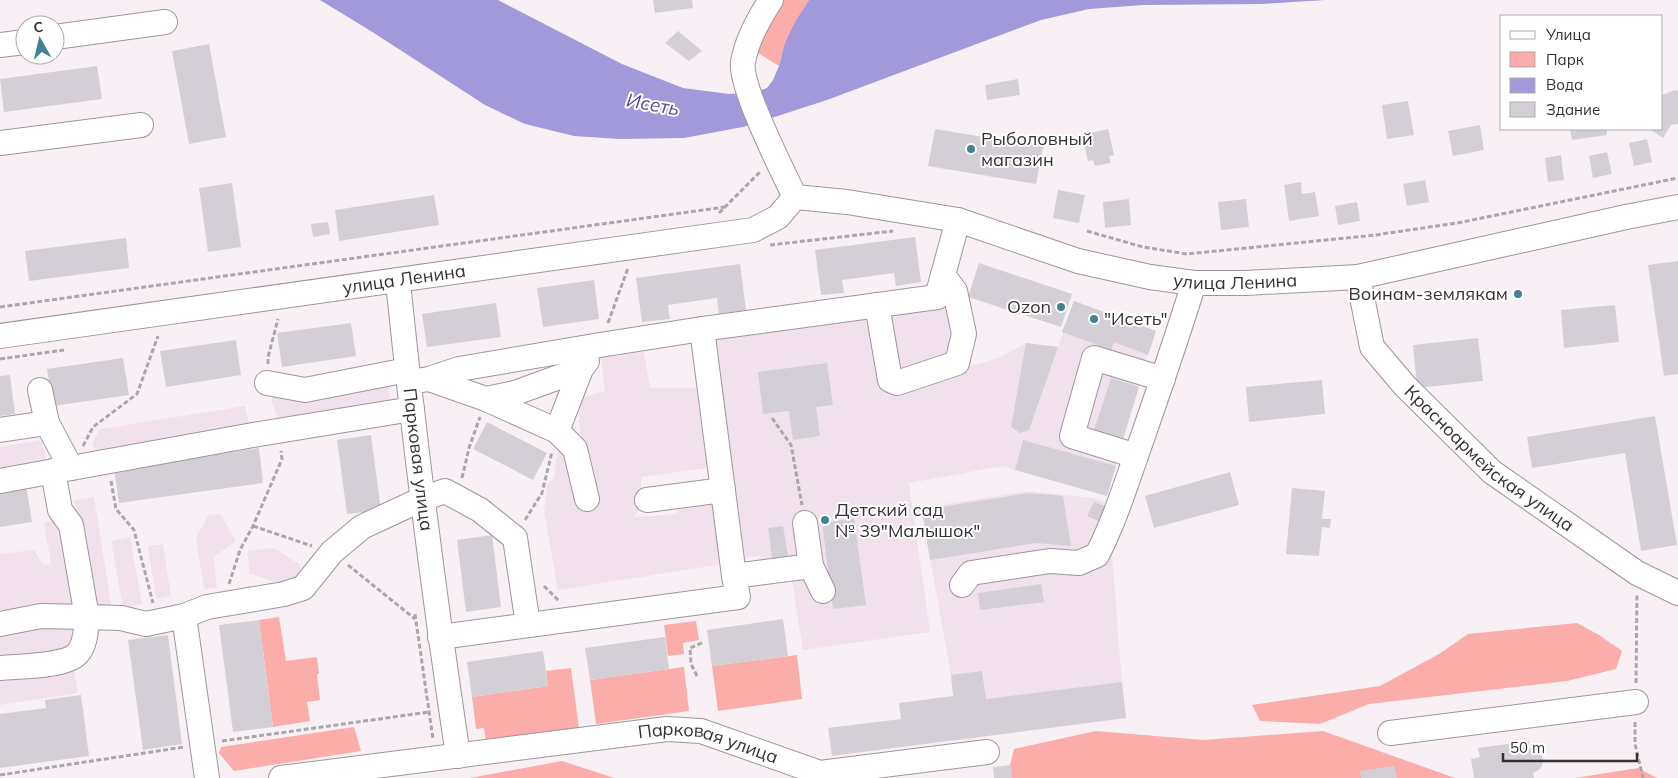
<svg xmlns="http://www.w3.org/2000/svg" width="1678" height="778" font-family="Mulish,sans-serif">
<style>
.built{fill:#f1e1ec}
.green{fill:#faada9}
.water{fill:#a299da}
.building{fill:#d4cfd7}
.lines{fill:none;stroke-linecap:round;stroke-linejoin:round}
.minor-casing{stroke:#9e969b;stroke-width:26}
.path{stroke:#aca5aa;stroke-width:3;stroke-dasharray:5 2.5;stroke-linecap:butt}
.minor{stroke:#fff;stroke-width:24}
.poi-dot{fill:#418295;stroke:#fff;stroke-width:2}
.labels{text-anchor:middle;stroke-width:4;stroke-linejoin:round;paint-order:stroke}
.poi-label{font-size:18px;fill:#343133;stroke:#fff;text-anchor:start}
.street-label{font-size:18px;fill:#343133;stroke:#fff}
.water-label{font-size:19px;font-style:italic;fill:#564795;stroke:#fff}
</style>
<rect width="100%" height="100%" fill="#f9f0f6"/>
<!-- built -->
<g class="built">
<path d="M1074,301L1156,331L1148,355L1107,496L1003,466L909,483L930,632L803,650L789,563L772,559L761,560L760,556L742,558L711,337L949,302L963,368L999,358L1026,343L1058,347Z"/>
<path d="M644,352L650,388H696L707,468L641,477V506L634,517L677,514L676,502L714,498L723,564L558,590L544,512L547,484L554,478L557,452L583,447L579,422L580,398L605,391L601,358Z"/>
<path d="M388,381L391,405L280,423L272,403V387Z"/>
<path d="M245,406L250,428L97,453L92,444L100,429Z"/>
<path d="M42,440L47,464L0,471V447Z"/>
<path d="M1028,491L1093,498L1128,511L1112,555L1122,682L1126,718L959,740L951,675L921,508Z"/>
<path d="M94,497L112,610H78L70,648L78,693L0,705V554L34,550L43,565L51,564L44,523L77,517L74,500Z"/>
<path d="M220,514L236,541L214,557L217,588L204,589L196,537L209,515Z"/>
<path d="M130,537L142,604L123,608L111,541Z"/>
<path d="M163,544L171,596L156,599L148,546Z"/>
<path d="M274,548L299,564L303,582L281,584L249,573L248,551Z"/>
</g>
<!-- green -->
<g class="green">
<path d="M776,0H809C794,23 786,39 779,66L753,50Z"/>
<path d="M279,617L286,661L317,657L319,674H317L320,700L307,702L310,721L273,727L259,620Z"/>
<path d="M696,621L699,640L683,643L684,654L668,656L664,625Z"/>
<path d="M1577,623L1599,635L1622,651L1616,669L1567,681L1369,704L1320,724L1260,721L1252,705L1380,686L1439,654L1468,634Z"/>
<path d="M797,655L802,699L718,711L712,666Z"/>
<path d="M684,667L689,711L596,724L590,680Z"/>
<path d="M571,668L579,729L486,742L484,728L476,729L472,697L548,686L546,671Z"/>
<path d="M354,727L361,751L234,771L219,753L221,747Z"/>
<path d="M1096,731L1203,740L1323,731L1455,778H1009V769L1014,749Z"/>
<path d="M562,761L614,778H470Z"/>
<path d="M1638,768L1657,778H1575Z"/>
</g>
<!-- water -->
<path class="water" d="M320,0H498L622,64L683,88L729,94L755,92L767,88L773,80L779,66L785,43L795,22L809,0H1325L1262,4L1143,5L1089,9L1041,20L827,100L743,127L684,138L620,139L574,136L525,124L485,105L374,33Z"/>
<!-- building -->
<g class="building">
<path d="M653,0H692L693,8L655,13Z"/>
<path d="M678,31L702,51L689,61L665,43Z"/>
<path d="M209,44L226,137L189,144L172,51Z"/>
<path d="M97,66L102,99L4,112L0,79Z"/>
<path d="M1018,79L1020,95L987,100L985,85Z"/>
<path d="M1675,90L1678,91V124L1671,125L1663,138L1650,129H1662V95Z"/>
<path d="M1408,101L1414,135L1387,139L1382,105Z"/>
<path d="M1480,125L1484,150L1453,156L1448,131Z"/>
<path d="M935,129L1043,147L1036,184L928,166Z"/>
<path d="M1108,129L1114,155L1109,156L1111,163L1095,166L1093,160L1088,161L1082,135Z"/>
<path d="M1570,129H1607V135L1572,140Z"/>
<path d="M1647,139L1652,162L1634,166L1629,143Z"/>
<path d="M1607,152L1612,174L1593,178L1589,156Z"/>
<path d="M1561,155L1564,180L1548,182L1545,158Z"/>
<path d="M1425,180L1429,202L1407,206L1403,184Z"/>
<path d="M1301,182L1302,194L1315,192L1319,216L1289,221L1284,185Z"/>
<path d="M232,183L241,247L208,252L199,188Z"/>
<path d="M1058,190L1085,195L1079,223L1053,218Z"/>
<path d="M434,195L439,225L339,241L335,210Z"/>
<path d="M1129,199L1131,225L1105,228L1103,202Z"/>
<path d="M1246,199L1249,227L1221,230L1218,202Z"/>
<path d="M1357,202L1360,221L1338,225L1335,206Z"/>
<path d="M328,222L330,234L313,237L311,224Z"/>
<path d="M915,237L921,282L896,286L894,273L842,280L844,293L821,295L815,250Z"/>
<path d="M126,238L129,268L29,281L25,251Z"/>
<path d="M1678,261V374L1664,376L1648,265Z"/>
<path d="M979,263L1072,294L1061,327L968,297Z"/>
<path d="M740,264L746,310L719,314L717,298L668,305L670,319L642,322L636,278Z"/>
<path d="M594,280L599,319L543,327L537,288Z"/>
<path d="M1074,301L1156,331L1148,355L1114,342L1111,350L1062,332Z"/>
<path d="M496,303L501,337L427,347L422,314Z"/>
<path d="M1615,305L1619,342L1564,348L1561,310Z"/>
<path d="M351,323L356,356L282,367L277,333Z"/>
<path d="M1478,338L1483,381L1417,388L1413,345Z"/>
<path d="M236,340L241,375L166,387L160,351Z"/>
<path d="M1026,343L1058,347L1029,430L1020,433L1011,427Z"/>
<path d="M123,358L129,395L53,406L47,369Z"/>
<path d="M827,363L833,405L816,407L820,436L793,440L789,411L763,414L758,372Z"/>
<path d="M10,375L15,414L0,416V376Z"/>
<path d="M1111,378L1139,387L1123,439L1094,430Z"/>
<path d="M1322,380L1325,414L1249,422L1246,387Z"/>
<path d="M1655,416L1677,545L1641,551L1625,453L1532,468L1527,437Z"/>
<path d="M487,422L547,453L533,480L473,449Z"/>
<path d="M371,435L381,510L347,514L337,440Z"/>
<path d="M1023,440L1116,466L1107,496L1015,470Z"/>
<path d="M259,448L263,483L119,503L114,468Z"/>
<path d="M1230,472L1239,505L1154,528L1145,496Z"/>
<path d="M26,485L32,522L0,527V489Z"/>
<path d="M1292,488L1325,491L1322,519H1331L1330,528L1322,527L1319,556L1286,554Z"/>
<path d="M1029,493L1063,496L1071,546L1036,543L930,560L922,510Z"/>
<path d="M1094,502L1107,507L1101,522L1087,516Z"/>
<path d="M854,518L866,605L833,609L822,523Z"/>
<path d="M783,526L789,562L773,565L768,528Z"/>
<path d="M492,535L501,607L466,612L457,540Z"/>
<path d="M1041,584L1044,602L980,610L978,593Z"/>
<path d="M783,619L788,656L712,666L707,630Z"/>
<path d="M259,620L273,727L233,732L219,625Z"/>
<path d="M168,635L182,744L143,750L128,640Z"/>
<path d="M665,637L669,669L590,680L585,648Z"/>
<path d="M543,651L548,686L472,697L467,662Z"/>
<path d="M982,671L986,699L1122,682L1126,718L832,756L828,728L901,719L899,703L953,696L951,675Z"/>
<path d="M81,695L89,756L0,768V714L46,708L45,700Z"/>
<path d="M1529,741L1530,749L1540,751L1544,761L1540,769L1533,773L1534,778H1474L1471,759L1480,757L1478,748Z"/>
<path d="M1011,765L1012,778H994L993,767Z"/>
<path d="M1394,766L1397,778H1361L1360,771Z"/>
</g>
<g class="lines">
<!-- minor casing -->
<g class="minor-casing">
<g id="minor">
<path id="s1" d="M771,0C759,18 747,39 743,62C739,85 783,172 795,197L847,202L958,220L1078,261L1150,277L1194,283H1245L1358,277L1626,217L1678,207"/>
<path d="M55,37L165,22"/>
<path d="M0,45L25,42"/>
<path d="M0,143L141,125"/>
<path id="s2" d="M1358,277L1372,347L1405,386L1492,472L1637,573L1678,593"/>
<path id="s3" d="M396,281L399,292C415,447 435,602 458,756"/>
<path d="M877,305L890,380L897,383L957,363L964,334L955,291L943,275"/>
<path d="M702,329L734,576"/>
<path id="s4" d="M0,336L753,230L778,217L795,197"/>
<path d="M429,379L486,399L515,393L581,369"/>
<path d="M409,382L429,379L459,369L600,345L702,329L937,297L958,220"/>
<path d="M267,383L305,390L407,370"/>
<path d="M40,390L47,423L71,468"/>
<path d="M486,399L557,431L575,449L587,499"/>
<path d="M0,430L47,423"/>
<path d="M557,431L581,369L587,361"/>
<path d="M1136,456L1072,436L1094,358L1163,379"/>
<path d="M0,481L253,435L412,409"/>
<path d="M647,500L723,490"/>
<path d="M811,566L823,591"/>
<path d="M962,585L971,573L1050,561L1079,563L1097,555C1114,522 1125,487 1137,453C1157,396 1176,340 1194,283"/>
<path d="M184,616L207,607L284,594L303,588L332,552L362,527L422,499L445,491L480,510L515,538L528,625"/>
<path d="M0,624L41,616L87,617L71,525L60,510L53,471"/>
<path d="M440,637L738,597L734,576L811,566L805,523"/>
<path d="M0,668C18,666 64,667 77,654C86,645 86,629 87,617L121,618L146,624L184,616L207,778"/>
<path d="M1390,733L1636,702"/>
<path id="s5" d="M281,778L667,729L701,731L820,773L987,752"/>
</g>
</g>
<!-- path -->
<g class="path">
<path d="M719,213L760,172"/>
<path d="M1087,231L1143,247L1187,254L1375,235L1457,223L1678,178"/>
<path d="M770,245L893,231"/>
<path d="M0,307L725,207"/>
<path d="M608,323L628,268"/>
<path d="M0,359L64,350"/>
<path d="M268,364V357L278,319"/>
<path d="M772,418L791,445L802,505"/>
<path d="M83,446L93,427L137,394L158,336"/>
<path d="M462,478L469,448L480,417"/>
<path d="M111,481L116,509L134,530L153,603"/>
<path d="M525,520L542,493L552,452"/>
<path d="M253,526L312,546"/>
<path d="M348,565L415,619"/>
<path d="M229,584L240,550L253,526L282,459L281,451"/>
<path d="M544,586L559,601"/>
<path d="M415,614L433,739"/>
<path d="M697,676L691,664L690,648L704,642"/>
<path d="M1636,683L1637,595"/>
<path d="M1635,722V744L1643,778"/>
<path d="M222,741L429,712"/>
<path d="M0,775L184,747"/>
</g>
<!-- minor -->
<use href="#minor" class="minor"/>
</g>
<!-- markers -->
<g class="poi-dot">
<circle cx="971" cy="149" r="5"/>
<circle cx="1518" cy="294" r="5"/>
<circle cx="1061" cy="307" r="5"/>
<circle cx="1094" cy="319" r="5"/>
<circle cx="825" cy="520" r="5"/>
</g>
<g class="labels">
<!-- poi labels -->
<g class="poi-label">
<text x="981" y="145">Рыболовный<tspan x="981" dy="21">магазин</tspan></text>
<text x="1508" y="300" text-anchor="end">Воинам-землякам</text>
<text x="1051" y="313" text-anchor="end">Ozon</text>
<text x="1104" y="325">"Исеть"</text>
<text x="835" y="516">Детский сад<tspan x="835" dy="21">№ 39"Малышок"</tspan></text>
</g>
<!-- street labels -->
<g class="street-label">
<text dy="6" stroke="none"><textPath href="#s1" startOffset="665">улица Ленина</textPath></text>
<text dy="6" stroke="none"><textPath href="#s4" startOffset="408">улица Ленина</textPath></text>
<text dy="6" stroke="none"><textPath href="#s2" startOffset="234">Красноармейская улица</textPath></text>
<text dy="6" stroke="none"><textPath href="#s3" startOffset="180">Парковая улица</textPath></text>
<text dy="6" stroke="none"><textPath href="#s5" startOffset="432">Парковая улица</textPath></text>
</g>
<!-- water labels -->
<g class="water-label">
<text transform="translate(653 104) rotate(10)" y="7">Исеть</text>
</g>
</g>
<!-- legend -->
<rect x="1500" y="15" width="162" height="115" fill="#ffffff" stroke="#aeadad"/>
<rect x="1510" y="31" width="25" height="8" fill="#ffffff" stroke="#aeadad"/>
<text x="1546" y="40" font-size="15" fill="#343133">Улица</text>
<rect x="1510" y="52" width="25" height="15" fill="#faada9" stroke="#aeadad"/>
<text x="1546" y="65" font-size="15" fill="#343133">Парк</text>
<rect x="1510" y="78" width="25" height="15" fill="#a299da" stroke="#aeadad"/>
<text x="1546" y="90" font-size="15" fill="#343133">Вода</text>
<rect x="1510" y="102" width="25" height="15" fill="#d4cfd7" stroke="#aeadad"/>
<text x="1546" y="115" font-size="15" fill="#343133">Здание</text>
<!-- north arrow -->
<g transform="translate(40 40) rotate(352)"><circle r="24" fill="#ffffff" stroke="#aeadad"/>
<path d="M0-4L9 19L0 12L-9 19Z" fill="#418295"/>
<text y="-8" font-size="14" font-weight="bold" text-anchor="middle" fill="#343133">С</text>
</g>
<!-- scale -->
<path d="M1503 753v8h134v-8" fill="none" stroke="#343133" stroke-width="2.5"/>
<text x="1510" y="753" font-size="15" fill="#343133" stroke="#ffffff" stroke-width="4" paint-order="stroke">50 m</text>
</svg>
